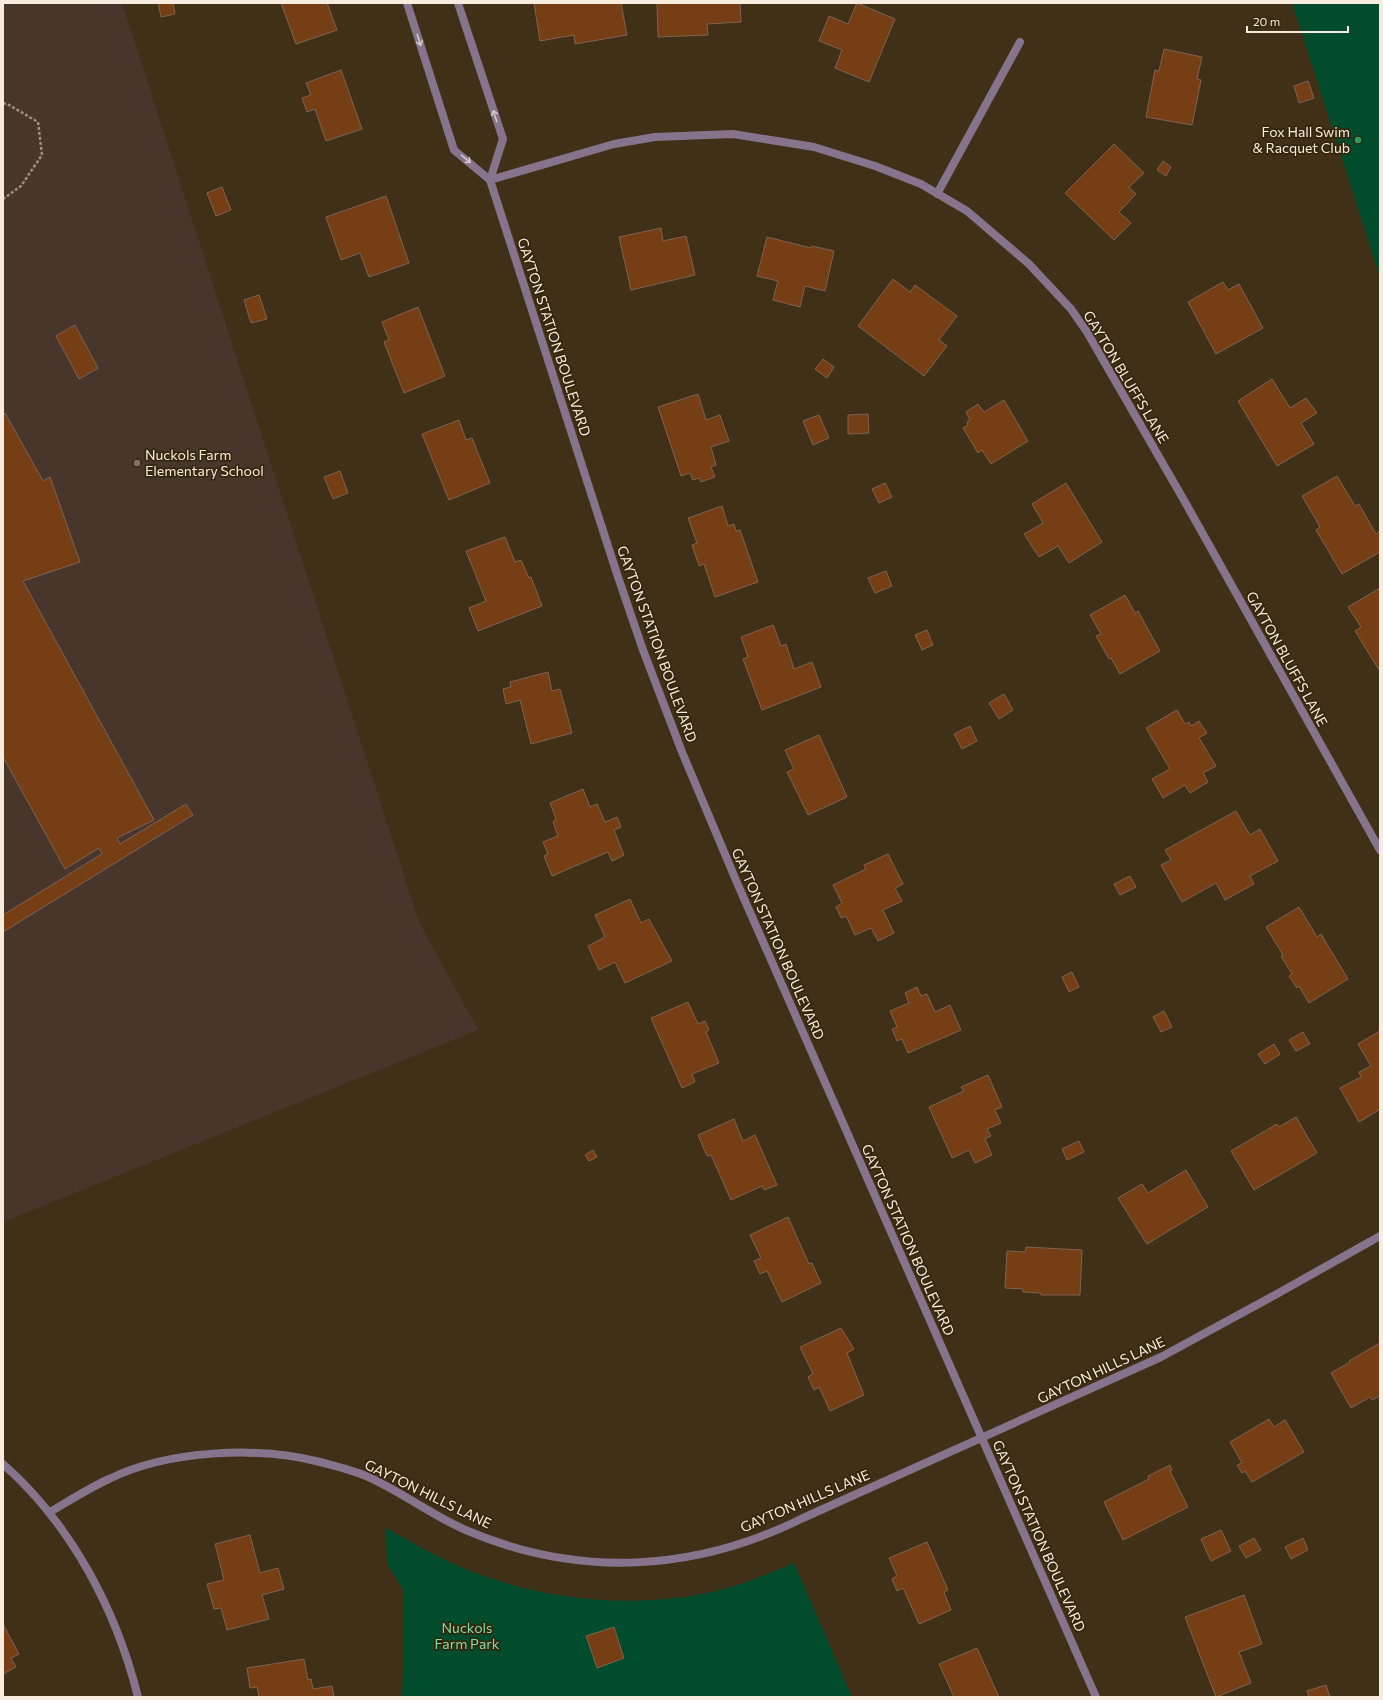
<svg xmlns="http://www.w3.org/2000/svg" width="1383" height="1700" font-family="Commissioner,sans-serif">
<style>
.education{fill:#48362c}
.green{fill:#004c2c}
.building{fill:#753e14;stroke:#7f6352}
.lines{fill:none;stroke-linecap:round;stroke-linejoin:round}
.path{stroke:#9e907d;stroke-width:2.5;stroke-dasharray:3 2;stroke-linecap:butt}
.minor{stroke:#86748d;stroke-width:8}
.oneway{stroke:#d5c8c6}
.leisure-dot{fill:#2e9e5b;stroke:#36260d;stroke-width:1.5}
.education-dot{fill:#8d6e63;stroke:#36260d;stroke-width:1.5}
.labels{text-anchor:middle;stroke-width:3.5;stroke-linejoin:round;paint-order:stroke}
.poi-label{font-size:14px;fill:#f7ecde;stroke:#36260d;text-anchor:end}
.street-label{font-size:14px;fill:#f7ecde;stroke:#36260d}
.park-label{font-size:14px;fill:#7bdea6;stroke:#36260d}
</style>
<rect width="100%" height="100%" fill="#403018"/>
<!-- education -->
<path class="education" d="M3,3H122L419,922L478,1030L3,1222Z"/>
<!-- green -->
<g class="green">
<path d="M1292,3H1380V277Z"/>
<path d="M386,1528C418,1546 449,1564 484,1576C562,1604 658,1610 738,1585C757,1579 776,1570 794,1563L852,1697H402L404,1642V1591L387,1564Z"/>
</g>
<!-- building -->
<g class="building">
<path d="M158,3H173L175,14L161,17Z"/>
<path d="M281,3H327L337,30L296,44Z"/>
<path d="M534,3H621L627,35L575,44L574,35L540,41Z"/>
<path d="M657,3H740L741,22L707,24L708,35L658,37Z"/>
<path d="M857,3L895,19L869,82L835,68L842,50L819,41L829,16L848,24Z"/>
<path d="M1164,49L1202,57L1197,79L1201,80L1192,125L1146,117L1155,70L1159,71Z"/>
<path d="M341,70L362,129L326,141L315,109L307,112L302,98L311,95L306,83Z"/>
<path d="M1308,81L1314,98L1299,103L1294,86Z"/>
<path d="M1114,144L1144,173L1129,187L1136,194L1119,212L1131,223L1114,240L1065,193Z"/>
<path d="M1163,161L1171,167L1166,176L1157,170Z"/>
<path d="M222,187L231,210L216,216L207,193Z"/>
<path d="M386,196L409,263L369,277L360,253L341,260L326,217Z"/>
<path d="M661,228L663,241L686,236L695,275L631,290L619,237Z"/>
<path d="M767,237L811,248L812,246L834,251L825,291L805,286L800,307L773,300L778,281L757,276Z"/>
<path d="M893,279L910,292L915,285L957,316L939,340L947,346L924,376L858,326Z"/>
<path d="M1223,282L1228,290L1239,284L1263,328L1216,354L1188,302Z"/>
<path d="M259,295L267,319L251,323L244,300Z"/>
<path d="M418,307L445,376L404,393L384,342L389,340L382,322Z"/>
<path d="M75,325L98,368L79,379L56,336Z"/>
<path d="M823,359L834,367L827,378L815,369Z"/>
<path d="M1272,379L1290,408L1306,398L1317,413L1301,423L1314,444L1277,466L1238,401Z"/>
<path d="M698,394L706,420L720,415L729,441L711,447L716,465L711,467L715,477L701,482L699,478L693,480L690,473L681,476L658,407Z"/>
<path d="M1004,400L1028,441L991,464L982,450L978,453L963,428L968,425L967,422L970,420L966,412L978,404L984,412Z"/>
<path d="M5,413L43,481L50,477L80,562L23,581L154,820L117,838L120,844L186,804L193,815L3,932V915L102,854L99,848L65,869L3,757V415Z"/>
<path d="M868,414L869,433L848,434V415Z"/>
<path d="M819,415L829,438L813,445L803,421Z"/>
<path d="M459,420L466,440L472,438L490,483L449,500L422,434Z"/>
<path d="M340,471L348,493L333,499L324,477Z"/>
<path d="M1337,476L1355,506L1359,504L1376,534L1380,531V552L1342,574L1316,530L1320,527L1302,496Z"/>
<path d="M885,483L892,497L879,503L872,489Z"/>
<path d="M1066,483L1102,542L1069,563L1058,546L1039,557L1024,534L1043,523L1032,504Z"/>
<path d="M722,506L728,526L734,524L736,531L740,530L758,582L715,597L704,564L699,566L692,545L697,543L688,518Z"/>
<path d="M505,537L515,562L521,560L529,578L531,577L542,606L478,631L469,608L486,601L466,551Z"/>
<path d="M886,571L892,586L875,593L868,578Z"/>
<path d="M1380,588V670H1379L1355,631L1361,627L1348,607Z"/>
<path d="M1125,595L1135,613L1138,611L1160,651L1120,674L1111,658L1109,659L1096,636L1101,634L1090,615Z"/>
<path d="M773,625L781,646L786,644L794,669L812,662L821,687L762,710L743,659L748,657L741,637Z"/>
<path d="M927,630L933,645L922,650L915,635Z"/>
<path d="M548,672L552,691L560,689L572,733L531,744L520,700L506,704L503,689L511,687L510,682Z"/>
<path d="M1004,694L1013,710L999,719L989,703Z"/>
<path d="M1177,710L1185,724L1189,722L1191,726L1199,721L1207,733L1199,738L1216,766L1203,773L1208,782L1190,793L1185,785L1163,798L1152,779L1170,769L1146,728Z"/>
<path d="M970,726L977,741L962,749L954,734Z"/>
<path d="M819,735L847,797L808,815L787,772L794,769L785,750Z"/>
<path d="M583,789L590,807L597,804L605,822L617,817L621,827L614,830L624,855L612,861L608,852L552,876L544,856L548,854L543,842L558,836L553,822L556,819L550,803Z"/>
<path d="M1236,811L1250,835L1260,829L1278,861L1250,876L1254,884L1225,900L1216,883L1182,902L1161,865L1171,860L1165,850Z"/>
<path d="M888,854L903,884L895,888L902,901L883,910L894,933L878,941L871,928L855,935L846,916L841,918L836,907L842,903L833,885L866,869L864,865Z"/>
<path d="M1130,876L1136,887L1120,895L1114,884Z"/>
<path d="M630,899L641,923L649,919L672,961L625,983L615,962L599,970L588,946L605,937L595,915Z"/>
<path d="M1299,907L1317,937L1321,934L1348,979L1309,1003L1299,986L1297,988L1289,976L1292,974L1281,956L1283,955L1266,927Z"/>
<path d="M1072,972L1079,987L1069,992L1062,977Z"/>
<path d="M917,987L921,996L927,994L935,1012L950,1005L961,1030L908,1053L902,1039L897,1041L892,1029L897,1027L890,1011L909,1003L905,993Z"/>
<path d="M688,1002L698,1024L705,1021L709,1030L706,1032L719,1063L692,1074L695,1082L682,1088L651,1018Z"/>
<path d="M1164,1011L1172,1027L1161,1032L1153,1017Z"/>
<path d="M1380,1031V1113L1379,1110L1359,1122L1340,1088L1361,1077L1359,1072L1371,1066L1358,1044Z"/>
<path d="M1303,1032L1310,1044L1296,1051L1289,1040Z"/>
<path d="M1274,1044L1280,1054L1265,1064L1258,1054Z"/>
<path d="M988,1075L1002,1107L995,1110L1001,1123L987,1129L991,1136L985,1139L992,1155L975,1163L969,1150L952,1158L929,1107L964,1091L961,1087Z"/>
<path d="M1296,1117L1317,1153L1254,1190L1231,1151L1277,1124L1279,1127Z"/>
<path d="M734,1119L743,1141L755,1135L777,1185L764,1190L762,1186L731,1200L711,1155L707,1156L698,1135Z"/>
<path d="M1079,1141L1084,1152L1067,1160L1062,1149Z"/>
<path d="M593,1150L597,1157L589,1161L585,1155Z"/>
<path d="M1186,1170L1208,1207L1147,1244L1118,1198L1142,1184L1148,1193Z"/>
<path d="M788,1217L809,1264L812,1263L821,1283L782,1302L767,1271L760,1274L754,1261L761,1258L750,1235Z"/>
<path d="M1026,1247L1082,1250L1080,1295H1041V1293L1023,1292V1289L1005,1288L1007,1251L1025,1252Z"/>
<path d="M841,1328L854,1349L847,1353L864,1395L830,1411L819,1387L814,1390L808,1377L813,1374L800,1347Z"/>
<path d="M1380,1343V1396L1372,1400L1370,1397L1351,1408L1331,1373L1350,1362L1349,1361Z"/>
<path d="M1269,1419L1274,1427L1285,1420L1304,1452L1252,1482L1245,1471L1242,1473L1237,1465L1242,1463L1230,1442Z"/>
<path d="M1170,1465L1172,1470L1170,1471L1188,1507L1123,1540L1104,1502L1149,1479L1148,1476Z"/>
<path d="M1221,1530L1231,1551L1211,1561L1201,1539Z"/>
<path d="M250,1535L260,1573L278,1568L284,1589L262,1595L269,1619L227,1630L221,1608L214,1609L207,1584L224,1580L215,1544Z"/>
<path d="M1254,1538L1261,1550L1246,1558L1239,1546Z"/>
<path d="M1303,1538L1308,1550L1291,1559L1285,1547Z"/>
<path d="M927,1542L948,1590L944,1592L951,1610L919,1624L903,1588L897,1591L892,1579L897,1576L889,1558Z"/>
<path d="M1244,1595L1262,1644L1239,1652L1251,1683L1216,1697L1185,1617Z"/>
<path d="M3,1624L19,1654L11,1658L16,1667L3,1674Z"/>
<path d="M614,1627L624,1658L597,1668L586,1636Z"/>
<path d="M977,1648L999,1697H954L939,1664Z"/>
<path d="M304,1659L308,1680L311,1679L313,1689L332,1686L334,1697H258H259L257,1687L250,1688L247,1668Z"/>
<path d="M1326,1685L1330,1697H1309L1307,1691Z"/>
</g>
<g class="lines">
<!-- path -->
<path class="path" d="M3,103L9,105L38,122L42,155L21,186L3,199"/>
<!-- minor -->
<g class="minor">
<path d="M407,3L454,150L490,180L617,574L643,650L682,752L738,885L1096,1697"/>
<path d="M458,3L503,139L490,180"/>
<path d="M490,180L614,144L655,137L733,134L814,147L875,166L921,184L967,211L1029,264L1071,309L1087,332L1185,502L1380,850"/>
<path d="M937,194L1020,42"/>
<path d="M3,1464C71,1524 116,1609 138,1697"/>
<path d="M50,1512C69,1501 89,1488 109,1479C168,1450 257,1446 320,1462C335,1466 352,1470 366,1476C401,1491 432,1516 468,1531C579,1578 695,1572 803,1518L1161,1357L1275,1295L1380,1236"/>
</g>
</g>
<!-- one-way arrows -->
<defs><path id="oneway-shaft" d="M-6 0H5M1.5-3L5.5 0L1.5 3" fill="none" stroke-width="1.6" stroke-linecap="round" stroke-linejoin="round"/></defs>
<g class="oneway">
<use href="#oneway-shaft" transform="translate(419 40) rotate(72)"/>
<use href="#oneway-shaft" transform="translate(495 116) rotate(-108)"/>
<use href="#oneway-shaft" transform="translate(466 159) rotate(40)"/>
</g>
<!-- markers -->
<circle class="leisure-dot" cx="1358" cy="140" r="4"/>
<circle class="education-dot" cx="137" cy="463" r="4"/>
<g class="labels">
<!-- poi labels -->
<g class="poi-label">
<text x="1350" y="137">Fox Hall Swim<tspan x="1350" dy="16">&amp; Racquet Club</tspan></text>
<text x="145" y="460" text-anchor="start">Nuckols Farm<tspan x="145" dy="16">Elementary School</tspan></text>
</g>
<!-- street labels -->
<g class="street-label">
<text transform="translate(554 337) rotate(72)" y="5">GAYTON STATION BOULEVARD</text>
<text transform="translate(1126 377) rotate(59)" y="5">GAYTON BLUFFS LANE</text>
<text transform="translate(657 644) rotate(70)" y="5">GAYTON STATION BOULEVARD</text>
<text transform="translate(1287 659) rotate(61)" y="5">GAYTON BLUFFS LANE</text>
<text transform="translate(778 944) rotate(66)" y="5">GAYTON STATION BOULEVARD</text>
<text transform="translate(908 1240) rotate(66)" y="5">GAYTON STATION BOULEVARD</text>
<text transform="translate(1101 1370) rotate(-25)" y="5">GAYTON HILLS LANE</text>
<text transform="translate(428 1494) rotate(26)" y="5">GAYTON HILLS LANE</text>
<text transform="translate(805 1501) rotate(-23)" y="5">GAYTON HILLS LANE</text>
<text transform="translate(1039 1536) rotate(66)" y="5">GAYTON STATION BOULEVARD</text>
</g>
<!-- park labels -->
<g class="park-label">
<text x="467" y="1633">Nuckols<tspan x="467" dy="16">Farm Park</tspan></text>
</g>
</g>
<!-- border -->
<rect width="1383" height="1700" fill="none" stroke="#f7ecde" stroke-width="8"/>
<!-- scale -->
<path d="M1247 26v6h101v-6" fill="none" stroke="#f7ecde" stroke-width="2"/>
<text x="1253" y="26" font-size="12" fill="#f7ecde" stroke="#36260d" stroke-width="3" paint-order="stroke">20 m</text>
</svg>
